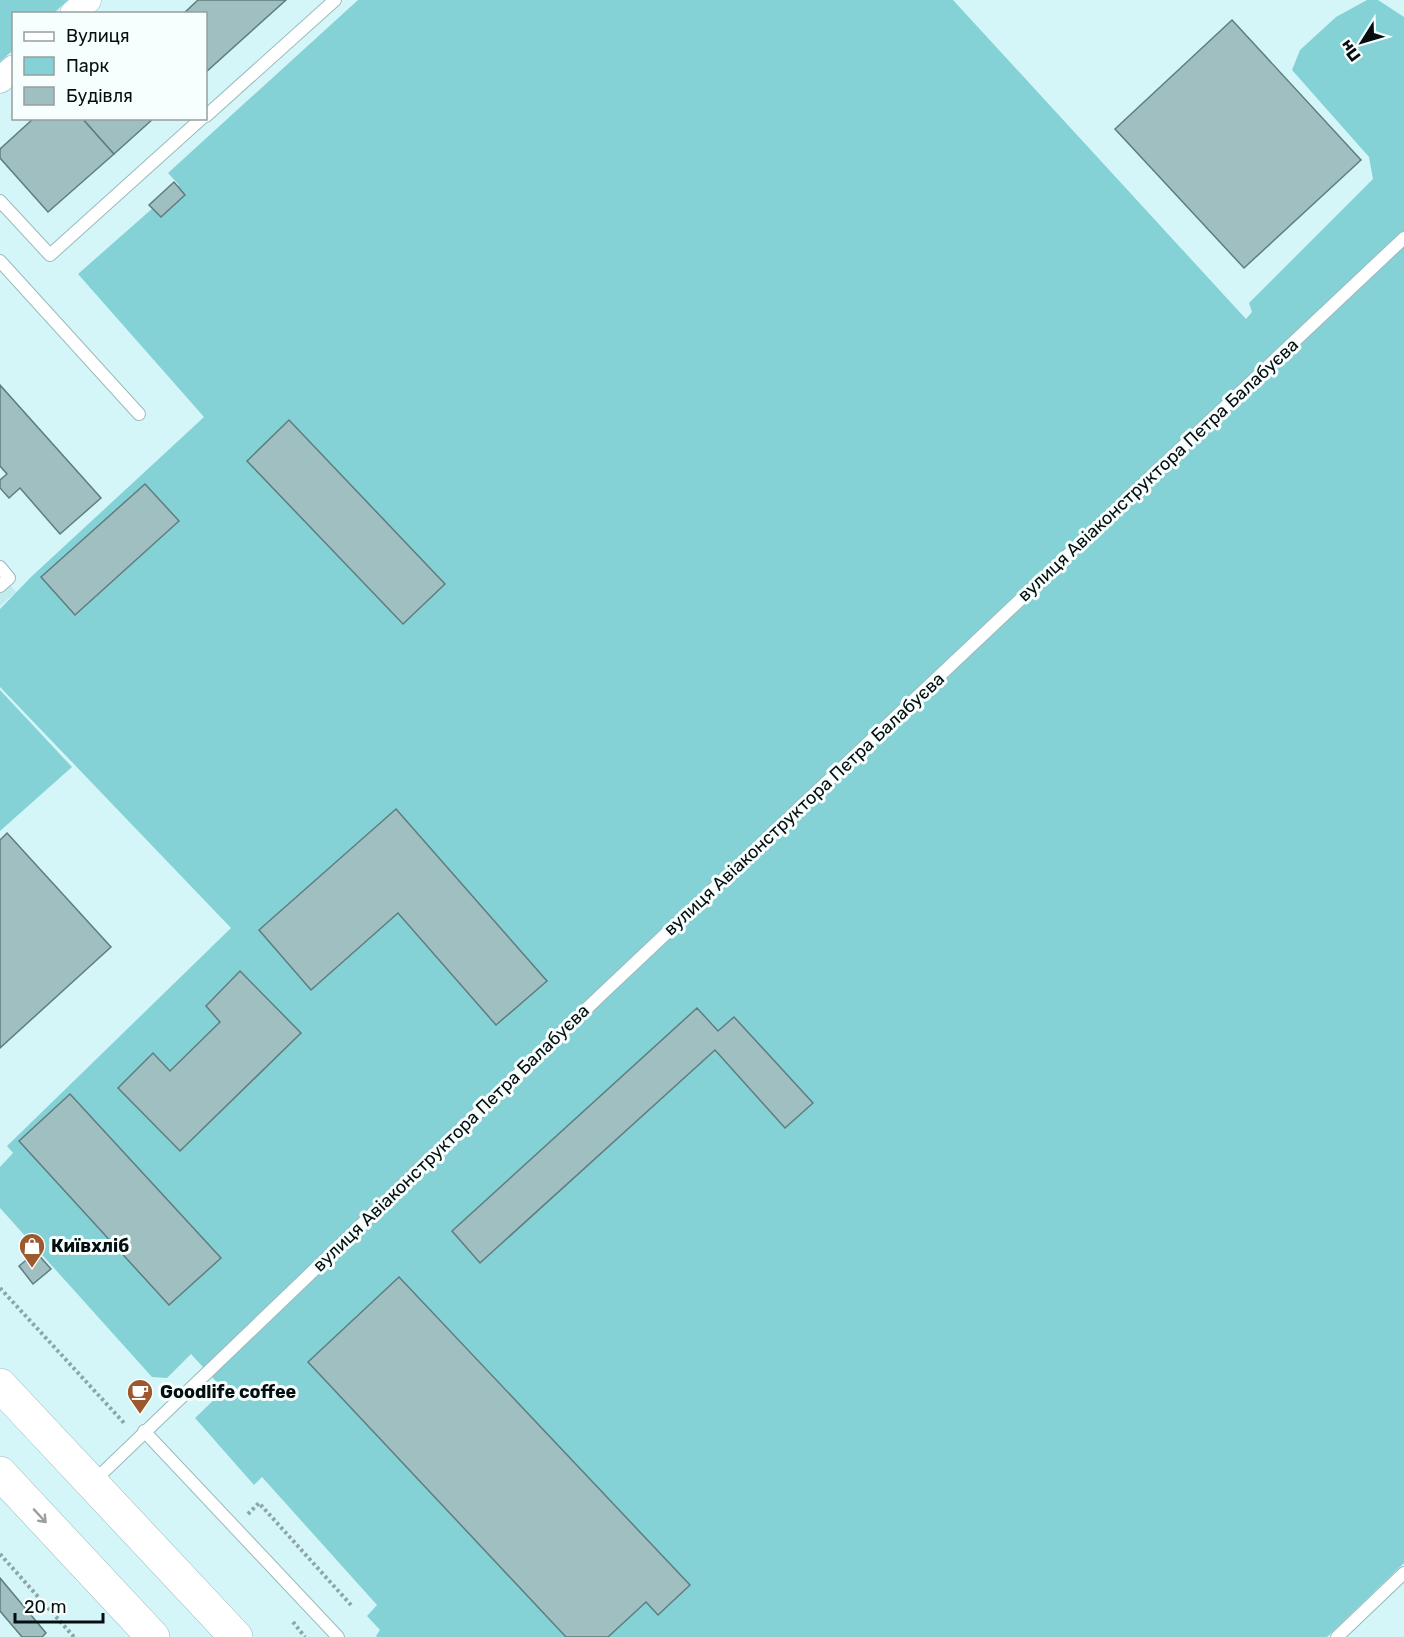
<svg xmlns="http://www.w3.org/2000/svg" width="1404" height="1637" font-family="Rubik,sans-serif">
<style>
.built{fill:#c1eced}
.green{fill:#84d2d6}
.building{fill:#9fbfc1;stroke:#5f7d7f;stroke-width:1.5}
.lines{fill:none;stroke-linecap:round;stroke-linejoin:round}
.lane-casing{stroke:#9ababc;stroke-width:14}
.street-casing{stroke:#9ababc;stroke-width:27}
.primary-casing{stroke:#9ababc;stroke-width:34}
.path{stroke:#8ca5a7;stroke-width:4;stroke-dasharray:3 3;stroke-linecap:butt}
.lane{stroke:#fff;stroke-width:12}
.street{stroke:#fff;stroke-width:26}
.primary{stroke:#fff;stroke-width:33}
.oneway{stroke:#9b9f9f}
.labels{text-anchor:middle;stroke-width:6;stroke-linejoin:round;paint-order:stroke}
.street-label{font-size:18px;fill:#050f10;stroke:#f7fefe}
.poi-label{font-size:18px;font-weight:bold;fill:#050f10;stroke:#f7fefe;text-anchor:start}
</style>
<rect width="100%" height="100%" fill="#d5f6f8"/>
<!-- built -->
<path class="built" d="M0,573L16,592L0,606Z"/>
<!-- green -->
<g class="green">
<path d="M0,0H68L54,13L14,14L13,50L0,62Z"/>
<path d="M358,0H953L1246,319L1252,312L1249,303L1373,179L1369,157L1292,70L1300,50L1336,17L1367,0H1378L1404,17V1563L1327,1637H377L376,1636L380,1630L367,1616L377,1605L262,1477L254,1485L195,1418L224,1390L191,1354L167,1378L152,1377L0,1208V1167L13,1153L7,1146L231,928L0,687V609L31,577L204,417L78,274L179,185L168,173Z"/>
<path d="M0,690L72,767L0,831Z"/>
</g>
<!-- building -->
<g class="building">
<path d="M198,0H286L206,72V14H183Z"/>
<path d="M1232,20L1361,160L1244,268L1115,129Z"/>
<path d="M34,118H82L114,154L48,212L0,158V149Z"/>
<path d="M82,118H154L114,154Z"/>
<path d="M174,182L185,195L161,217L149,205Z"/>
<path d="M0,385L101,498L60,534L20,488L9,498L0,488V480L7,474L0,466Z"/>
<path d="M289,420L445,584L403,624L247,461Z"/>
<path d="M145,484L179,521L75,615L41,577Z"/>
<path d="M396,809L547,981L496,1025L398,913L311,990L259,930Z"/>
<path d="M7,833L111,947L0,1048V840Z"/>
<path d="M240,971L301,1033L180,1151L118,1088L153,1053L170,1071L220,1022L206,1006Z"/>
<path d="M697,1008L718,1031L734,1017L813,1103L785,1128L715,1050L480,1263L452,1231Z"/>
<path d="M70,1094L221,1258L169,1305L19,1141Z"/>
<path d="M36,1252L51,1269L33,1284L19,1266Z"/>
<path d="M399,1277L690,1585L658,1615L646,1602L608,1637H566L308,1362Z"/>
<path d="M0,1578L46,1633L42,1637H22L0,1611Z"/>
</g>
<g class="lines">
<!-- lane casing -->
<g class="lane-casing">
<g id="lane">
<path d="M206,116L335,0"/>
<path d="M0,201L50,255L202,118"/>
<path d="M0,261L139,414"/>
<path d="M0,567L9,578L0,586"/>
<path d="M144,1431L338,1637"/>
<path d="M93,1482L603,993L1404,238"/>
<path d="M1337,1637L1404,1573"/>
</g>
</g>
<!-- street casing -->
<g class="street-casing">
<g id="street">
<path d="M73,14L88,0"/>
<path d="M0,80L14,68"/>
</g>
</g>
<!-- primary casing -->
<g class="primary-casing">
<g id="primary">
<path d="M0,1385L236,1637"/>
<path d="M0,1473L153,1637"/>
</g>
</g>
<!-- path -->
<g class="path">
<path d="M0,1288L125,1424"/>
<path d="M248,1514L259,1503L351,1605"/>
<path d="M0,1554L74,1637"/>
<path d="M293,1622L305,1637"/>
</g>
<!-- lane -->
<use href="#lane" class="lane"/>
<!-- street -->
<use href="#street" class="street"/>
<!-- primary -->
<use href="#primary" class="primary"/>
</g>
<!-- one-way arrows -->
<defs><path id="oneway-shaft" d="M-6 0H5M1.5-3L5.5 0L1.5 3" fill="none" stroke-width="1.6" stroke-linecap="round" stroke-linejoin="round" transform="scale(1.5)"/></defs>
<use class="oneway" href="#oneway-shaft" transform="translate(40 1516) rotate(47)"/>
<!-- icons -->
<defs>
<g id="shop-pin" transform="scale(1.35)"><path d="M0 17L-7.5 6A9.5 9.5 0 1 1 7.5 6Z" fill="#9e582d" stroke="#f7fefe"/><path d="M-5-2.5h2.3a2.7 3.5 0 0 1 5.4 0H5L5.5 6h-11ZM-1.5-2.5h3a1.5 2.3 0 0 0-3 0Z" fill="#fff"/></g>
<g id="cafe-pin" transform="scale(1.35)"><path d="M0 17L-7.5 6A9.5 9.5 0 1 1 7.5 6Z" fill="#9e582d" stroke="#f7fefe"/><path d="M-5.5-4.5H6V0H3Q3 3.5 0 3.5H-2.5Q-5.5 3.5-5.5 0ZM3-3.2v2h1.7v-2ZM-6 4.5H4V6H-6Z" fill="#fff"/></g>
</defs>
<g fill-rule="evenodd">
<use href="#shop-pin" x="32" y="1246"/>
<use href="#cafe-pin" x="140" y="1392"/>
</g>
<g class="labels">
<!-- street labels -->
<g class="street-label">
<text transform="translate(1158 470) rotate(-43)" y="6">вулиця Авіаконструктора Петра Балабуєва</text>
<text transform="translate(804 804) rotate(-43)" y="6">вулиця Авіаконструктора Петра Балабуєва</text>
<text transform="translate(451 1138) rotate(-44)" y="6">вулиця Авіаконструктора Петра Балабуєва</text>
</g>
<!-- poi labels -->
<g class="poi-label">
<text x="51" y="1252">Київхліб</text>
<text x="160" y="1398">Goodlife coffee</text>
</g>
</g>
<!-- legend -->
<rect x="12" y="12" width="195" height="108" fill="#f7fefe" stroke="#969e9f" stroke-width="1.5"/>
<rect x="24" y="32" width="30" height="9" fill="#ffffff" stroke="#969e9f" stroke-width="1.5"/>
<text x="66" y="42" font-size="18" fill="#050f10">Вулиця</text>
<rect x="24" y="57" width="30" height="18" fill="#84d2d6" stroke="#969e9f" stroke-width="1.5"/>
<text x="66" y="72" font-size="18" fill="#050f10">Парк</text>
<rect x="24" y="87" width="30" height="18" fill="#9fbfc1" stroke="#969e9f" stroke-width="1.5"/>
<text x="66" y="102" font-size="18" fill="#050f10">Будівля</text>
<!-- north arrow -->
<g transform="translate(1362 42) rotate(233)" stroke="#f7fefe" stroke-width="4.5" paint-order="stroke">
<path d="M0-4.5L10 22L0 15L-10 22Z" fill="#050f10"/>
<text y="-9" font-size="16" font-weight="bold" text-anchor="middle" fill="#050f10">Пн</text>
</g>
<!-- scale -->
<path d="M15 1613v9h88v-9" fill="none" stroke="#050f10" stroke-width="3"/>
<text x="24" y="1613" font-size="18" fill="#050f10" stroke="#f7fefe" stroke-width="4.5" paint-order="stroke">20 m</text>
</svg>
